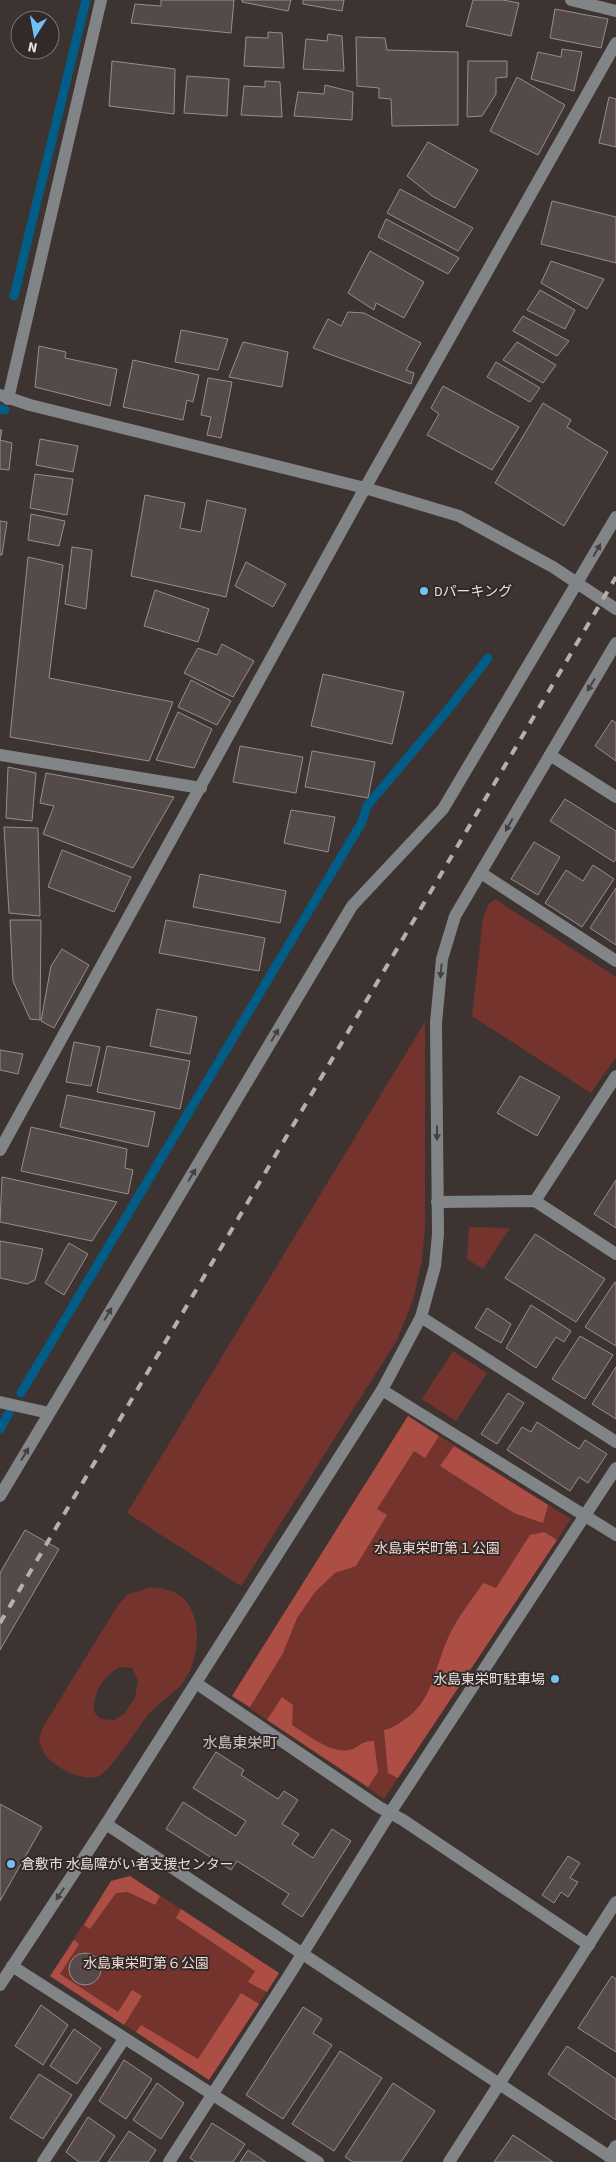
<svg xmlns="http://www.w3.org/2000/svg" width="616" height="2162" font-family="'Source Sans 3','Noto Sans JP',sans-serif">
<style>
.green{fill:#75332d;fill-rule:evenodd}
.forest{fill:#ad4e45}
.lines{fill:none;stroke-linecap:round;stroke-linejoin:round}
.stream{stroke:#005d87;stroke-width:9}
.building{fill:#544a49;stroke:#988d8c}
.minor{stroke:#818587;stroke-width:12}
.rail{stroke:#b6afae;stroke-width:4;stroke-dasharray:9 9;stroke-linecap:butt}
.oneway{fill:#464140}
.poi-dot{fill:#71c1f4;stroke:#322a28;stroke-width:2}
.labels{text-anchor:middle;stroke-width:4;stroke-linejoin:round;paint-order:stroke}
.poi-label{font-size:14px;fill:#e6e0df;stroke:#322a28;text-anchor:start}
.park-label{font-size:14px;fill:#f0d5d1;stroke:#322a28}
.neighbourhood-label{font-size:15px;fill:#d0c4c2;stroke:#322a28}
</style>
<rect width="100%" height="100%" fill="#3d3432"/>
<!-- green -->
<g class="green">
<path d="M495,899L616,977V1057L591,1093L472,1016L483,918L489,904Z"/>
<path d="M425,1022V1227L422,1260L413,1300L397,1340L241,1586L127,1513Z"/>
<path d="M469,1227L510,1228L483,1269L467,1259Z"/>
<path d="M453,1351L487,1373L456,1421L422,1399Z"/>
<path d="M408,1416L571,1519L384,1799L232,1696Z"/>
<path d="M151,1587C161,1588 174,1590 182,1597C205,1618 199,1664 181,1685C171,1696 156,1704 147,1716C138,1728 109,1774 97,1777C81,1780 60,1770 49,1759C43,1754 41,1745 39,1739L43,1727L118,1605L127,1595ZM119,1667L132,1668L138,1681L135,1698L124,1714L114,1720L101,1719L94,1712C94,1690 102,1679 119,1667Z"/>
<path d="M130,1876L279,1973L209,2080L50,1976L111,1881Z"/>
</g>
<!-- forest -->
<g class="forest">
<path d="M408,1416L439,1436L425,1458L414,1451L377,1509L387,1515L356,1566L335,1573L315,1592L297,1618L283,1653L250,1707L232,1696Z"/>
<path d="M454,1446L548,1505L543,1523L514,1513L440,1466Z"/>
<path d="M544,1532L557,1540L398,1778L388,1773L384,1730C390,1729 395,1726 401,1722C433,1703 434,1669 448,1638C456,1619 472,1600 483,1583L496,1588L530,1535Z"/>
<path d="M282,1697L293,1705L292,1725C307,1734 330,1754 349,1750C360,1748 359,1741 374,1741L378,1772L368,1787L267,1720Z"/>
<path d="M130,1876L160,1896L155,1905L128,1892L116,1893L90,1929L84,1925L111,1881Z"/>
<path d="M181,1909L279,1973L267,1992L248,1982L255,1971L176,1918Z"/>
<path d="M74,1940L79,1944L60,1974L118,2012L132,1990L142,1996L124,2025L50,1976Z"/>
<path d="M241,1993L259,2004L209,2080L136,2032L141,2025L198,2059Z"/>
</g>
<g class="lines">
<!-- stream -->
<g class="stream">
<path d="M14,296L86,0"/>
<path d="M0,409L5,410"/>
<path d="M21,1393L362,822L367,806L446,712L488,658"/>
<path d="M0,1429L9,1413"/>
</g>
</g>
<!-- building -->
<g class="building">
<path d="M161,0H234L231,33L131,23L135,4L161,6Z"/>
<path d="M242,0H291L288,11L242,2Z"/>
<path d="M303,0H344L342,11L303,4Z"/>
<path d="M473,0H503L519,3L511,36L466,26Z"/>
<path d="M555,9L608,19L601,48L550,38Z"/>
<path d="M268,32L282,33L284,68L244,66L246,37L268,38Z"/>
<path d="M328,34L342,36L344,71L303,69L306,39L327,41Z"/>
<path d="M356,37L385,38L387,50L458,52V125L392,126L391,99L379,98V88L357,86Z"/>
<path d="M562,49L582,52L574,91L531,79L538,52L561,57Z"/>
<path d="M112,61L175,69L174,114L109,106Z"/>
<path d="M468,61H507V77L496,78V94L482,116L467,117Z"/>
<path d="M187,76L229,79L227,116L184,113Z"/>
<path d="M517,77L565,105L538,155L490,131Z"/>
<path d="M265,81L280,82L282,117L241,115L244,86L265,87Z"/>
<path d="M325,85L353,92L352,120L294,116L298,92L324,94Z"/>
<path d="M609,97L616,99V147L599,143Z"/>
<path d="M428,142L478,170L455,208L432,196L407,176Z"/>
<path d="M400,189L473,228L458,251L387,213Z"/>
<path d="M552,201L616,217V263L541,244Z"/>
<path d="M386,219L459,258L448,274L378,237Z"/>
<path d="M370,251L424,282L404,318L376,303L374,310L348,293Z"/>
<path d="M551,261L604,279L587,309L541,283Z"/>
<path d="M540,290L575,310L565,329L527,310Z"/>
<path d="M348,312L364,313L421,343L406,370L414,373L411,384L313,348L328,319L341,326Z"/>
<path d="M523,316L569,341L557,356L513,331Z"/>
<path d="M181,330L228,339L218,370L175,362Z"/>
<path d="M243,342L288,352L282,387L229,377Z"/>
<path d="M517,342L556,365L543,383L503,360Z"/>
<path d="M39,346L66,352L65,358L117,369L110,406L35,387Z"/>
<path d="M133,360L199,375L193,402L187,400L183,420L123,407Z"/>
<path d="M496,362L540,388L530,402L487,377Z"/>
<path d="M208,378L232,382L221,438L207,435L211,417L201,415Z"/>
<path d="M443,386L519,427L492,470L427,435L439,414L431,408Z"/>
<path d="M543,403L571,420L567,427L608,452L564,526L495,483Z"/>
<path d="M0,430H2L0,440L12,443L9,470L0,469Z"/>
<path d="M40,439L78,446L73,472L36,465Z"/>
<path d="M35,474L73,479L67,515L30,508Z"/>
<path d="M145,495L185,503L180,528L201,532L207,500L246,509L226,597L131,576Z"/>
<path d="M31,514L65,521L59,546L28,540Z"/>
<path d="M0,521L7,522L2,555H0Z"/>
<path d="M72,547L92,550L86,609L65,604Z"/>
<path d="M28,557L63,565L49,678L173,702L149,761L10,737Z"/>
<path d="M246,562L286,584L273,607L235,586Z"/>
<path d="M155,590L209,609L198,642L144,626Z"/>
<path d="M222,644L254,661L233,697L184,673L198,648L217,655Z"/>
<path d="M323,674L404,692L392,744L311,726Z"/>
<path d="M191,680L231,701L217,725L178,707Z"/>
<path d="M178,712L212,729L194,768L156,760Z"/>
<path d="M612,720L616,723V761L595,746Z"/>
<path d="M240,746L303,757L296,793L233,782Z"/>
<path d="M312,751L375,762L368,798L305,787Z"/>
<path d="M8,767L36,773L32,821L6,818Z"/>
<path d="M46,773L174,797L133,868L43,834L54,806L40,803Z"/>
<path d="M565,799L616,831V859L614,862L550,821Z"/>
<path d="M291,810L335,817L328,852L284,843Z"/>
<path d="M4,827L38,828L40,916L9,913Z"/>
<path d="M534,842L560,857L538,895L511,879Z"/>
<path d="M62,850L131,877L114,912L48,887Z"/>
<path d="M593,865L614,879L582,927L545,903L566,870L583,881Z"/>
<path d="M200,874L286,891L280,923L193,907Z"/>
<path d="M616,888V945L590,928Z"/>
<path d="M10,920H41L40,1020L30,1019L13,981Z"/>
<path d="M166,920L265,938L259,971L159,953Z"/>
<path d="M62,949L89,965L54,1028L41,1021L51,966Z"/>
<path d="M157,1009L197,1017L190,1054L150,1046Z"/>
<path d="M74,1042L100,1047L91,1086L66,1082Z"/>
<path d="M107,1046L190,1061L180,1109L97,1092Z"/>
<path d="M0,1050L23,1054L18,1074L0,1070Z"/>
<path d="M520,1076L560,1097L537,1136L497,1113Z"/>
<path d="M67,1095L155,1112L148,1147L60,1127Z"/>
<path d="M31,1127L127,1149L125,1168L133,1170L128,1194L21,1171Z"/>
<path d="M2,1177L117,1202L92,1241L0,1222Z"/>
<path d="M616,1180V1228L594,1214Z"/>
<path d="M535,1234L605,1279L576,1322L505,1278Z"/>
<path d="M0,1241L43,1249L35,1280L27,1284L0,1278Z"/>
<path d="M69,1243L88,1254L64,1295L45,1283Z"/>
<path d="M615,1282L616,1283V1346L585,1327Z"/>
<path d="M531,1305L571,1331L564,1342L556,1337L536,1368L506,1348Z"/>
<path d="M487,1308L511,1324L501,1343L475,1328Z"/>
<path d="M580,1336L613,1355L585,1399L552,1379Z"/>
<path d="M616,1367V1419L592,1404Z"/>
<path d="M508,1393L524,1403L497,1444L481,1434Z"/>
<path d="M537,1422L579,1449L585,1440L607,1454L588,1483L579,1477L570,1491L507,1450L522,1427L531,1432Z"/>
<path d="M25,1530L59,1549L0,1650V1573Z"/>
<path d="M216,1752L244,1770L241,1775L278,1799L284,1791L298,1800L282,1824L299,1834L292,1844L313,1858L332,1829L351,1841L302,1917L282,1904L289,1894L237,1861L231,1870L166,1829L183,1802L236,1836L246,1821L193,1788Z"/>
<path d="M0,1804L42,1827L0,1901Z"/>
<path d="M568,1856L580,1863L570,1878L578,1882L568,1897L561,1892L554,1903L542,1895Z"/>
<circle cx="85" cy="1969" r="16"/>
<path d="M612,1976L616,1979V2052L578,2028Z"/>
<path d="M41,2005L68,2025L43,2065L15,2046Z"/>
<path d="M303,2007L322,2019L313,2033L332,2045L283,2119L246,2095Z"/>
<path d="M74,2029L101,2048L77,2084L50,2066Z"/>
<path d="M567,2046L616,2079V2120L548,2074Z"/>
<path d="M340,2051L382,2078L334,2151L292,2124Z"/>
<path d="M124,2060L152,2079L126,2119L99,2101Z"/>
<path d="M39,2074L72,2095L43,2139L10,2118Z"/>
<path d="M157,2083L184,2103L161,2139L133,2120Z"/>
<path d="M393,2083L435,2111L401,2162H353L345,2157Z"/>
<path d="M88,2117L115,2136L98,2162H79L66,2152Z"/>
<path d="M212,2123L245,2144L233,2162H196L190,2158Z"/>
<path d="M129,2131L156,2150L148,2162H108Z"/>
<path d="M513,2135L553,2162H494Z"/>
<path d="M248,2150L266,2162H240Z"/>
</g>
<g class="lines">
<!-- minor -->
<g class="minor">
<path d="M571,0L616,11"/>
<path d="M0,395L30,405L365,488L459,516L553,567L616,609"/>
<path d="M8,399L101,0"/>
<path d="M0,755L201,788"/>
<path d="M550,755L616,797"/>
<path d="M481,873L616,961"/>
<path d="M0,1150L365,488L616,43"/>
<path d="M535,1201L616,1076"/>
<path d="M437,1202L535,1201L616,1254"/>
<path d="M421,1317L616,1442"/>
<path d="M382,1390L616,1535"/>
<path d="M0,1402L49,1413"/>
<path d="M0,1496L352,906L443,809L616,517"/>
<path d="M196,1683L379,1807L403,1820L589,1945"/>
<path d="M106,1824L616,2161"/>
<path d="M12,1966L318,2162"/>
<path d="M0,1985L106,1824L382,1390L421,1317L435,1266L438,1234L436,1023L442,959L455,916L616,643"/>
<path d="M609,2157L616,2146"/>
<path d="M43,2162L124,2039"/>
<path d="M169,2162L288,1977L390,1813L616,1468"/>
<path d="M449,2162L616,1902"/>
</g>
<!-- rail -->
<path class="rail" d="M0,1623L616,577"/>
</g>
<!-- one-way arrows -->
<defs><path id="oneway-solid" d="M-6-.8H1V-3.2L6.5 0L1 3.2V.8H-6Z" transform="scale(1.25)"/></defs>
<g class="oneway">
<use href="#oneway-solid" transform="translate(597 550) rotate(-60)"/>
<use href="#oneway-solid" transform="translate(591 685) rotate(121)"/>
<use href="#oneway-solid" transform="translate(509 825) rotate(120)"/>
<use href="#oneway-solid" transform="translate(441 971) rotate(95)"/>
<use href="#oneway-solid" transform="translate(275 1035) rotate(-59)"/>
<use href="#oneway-solid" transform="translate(437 1133) rotate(90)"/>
<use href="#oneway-solid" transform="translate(192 1175) rotate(-59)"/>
<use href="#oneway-solid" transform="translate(108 1314) rotate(-59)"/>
<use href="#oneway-solid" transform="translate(25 1454) rotate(-59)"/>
<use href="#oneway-solid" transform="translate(60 1894) rotate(123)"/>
</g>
<!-- markers -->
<g class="poi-dot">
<circle cx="424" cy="591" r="5"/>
<circle cx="555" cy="1679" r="5"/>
<circle cx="11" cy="1864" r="5"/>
</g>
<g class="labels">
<!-- poi labels -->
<g class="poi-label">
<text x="434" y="596">Dパーキング</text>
<text x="545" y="1684" text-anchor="end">水島東栄町駐車場</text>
<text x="21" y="1869">倉敷市 水島障がい者支援センター</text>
</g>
<!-- park labels -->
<g class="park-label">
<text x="437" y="1553">水島東栄町第１公園</text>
<text x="146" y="1968">水島東栄町第６公園</text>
</g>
<!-- neighbourhood labels -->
<g class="neighbourhood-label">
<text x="240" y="1748">水島東栄町</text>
</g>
</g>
<!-- north arrow -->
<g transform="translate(35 35) rotate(191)"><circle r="24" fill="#322a28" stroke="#7a7371"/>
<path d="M0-4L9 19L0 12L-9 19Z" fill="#71c1f4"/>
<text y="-8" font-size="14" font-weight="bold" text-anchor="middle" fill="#e6e0df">N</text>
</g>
</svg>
